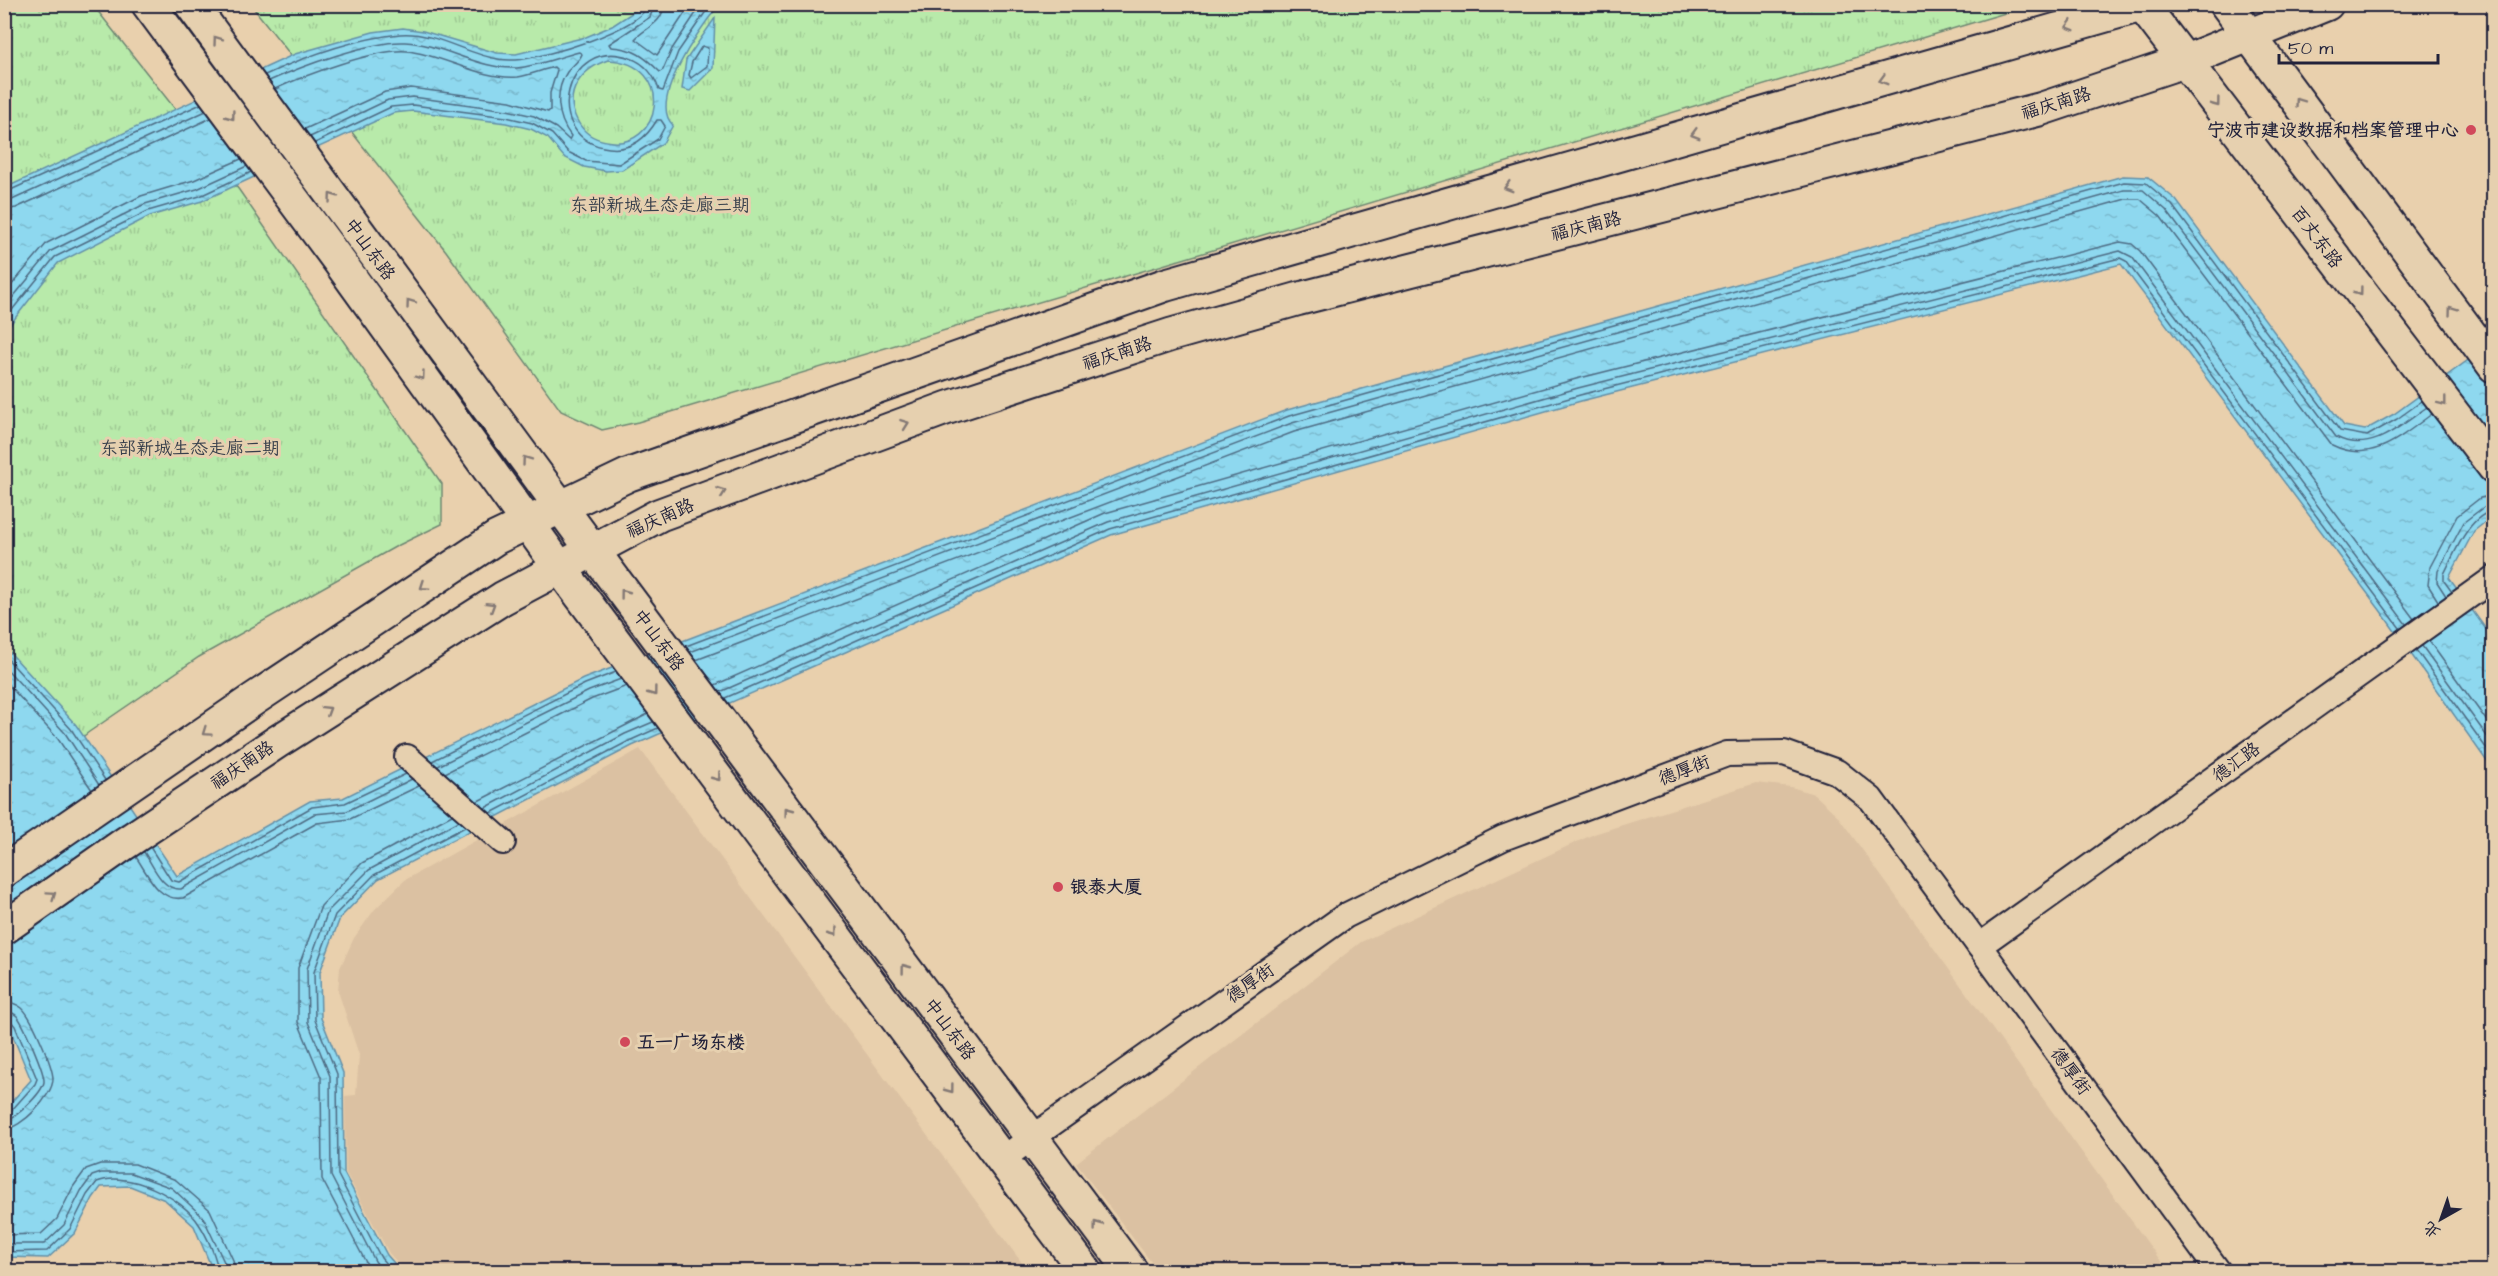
<svg xmlns="http://www.w3.org/2000/svg" width="2498" height="1276" font-family="'Architects Daughter','LXGW WenKai TC',sans-serif">
<style>
.built{fill:#dbc1a2}
.park{fill:url(#park-tufts);stroke:#6d8672;stroke-width:1.5}
.water{fill:url(#water-ripples);stroke:#638fa7;stroke-width:1.5;fill-rule:evenodd}
.lines{fill:none;stroke-linecap:round;stroke-linejoin:round}
.shore{stroke:#4d6b83;stroke-width:1.5}
.minor-casing{stroke:#22223b;stroke-width:28}
.major-casing{stroke:#22223b;stroke-width:36}
.minor{stroke:#e6d0af;stroke-width:24}
.major{stroke:#e6d0af;stroke-width:32}
.oneway{stroke:#847975}
.poi-dot{fill:#d1495b;stroke:#e6d0af;stroke-width:2}
.labels{text-anchor:middle;stroke-width:6;stroke-linejoin:round;paint-order:stroke}
.street-label{font-size:18px;fill:#22223b;stroke:#e6d0af}
.poi-label{font-size:18px;font-weight:bold;fill:#22223b;stroke:#e6d0af;text-anchor:start}
.park-label{font-size:18px;fill:#38404c;stroke:#e6d0af}
</style>
<defs>
<pattern id="park-tufts" width="24" height="20" patternUnits="userSpaceOnUse" patternTransform="scale(1.5)"><rect width="24" height="20" fill="#b8eaaa"/><path d="M3 7l-1-3M5 7V3M7 7l1-3M15 17l-1-3M17 17v-4M19 17l1-3" fill="none" stroke="#9ec893"/></pattern>
<pattern id="water-ripples" width="26" height="14" patternUnits="userSpaceOnUse" patternTransform="scale(1.5)"><rect width="26" height="14" fill="#8ed8ef"/><path d="M2 4q2-2 4 0t4 0M15 11q2-2 4 0t4 0" fill="none" stroke="#7ab9ce"/></pattern>
</defs>
<rect width="100%" height="100%" fill="#e9d0ad"/>
<filter id="ink" filterUnits="userSpaceOnUse"><feTurbulence type="fractalNoise" baseFrequency=".0167" numOctaves="2"/><feDisplacementMap in="SourceGraphic" scale="12" xChannelSelector="R" yChannelSelector="G"/><feConvolveMatrix kernelMatrix="1 2 1 2 8 2 1 2 1" color-interpolation-filters="sRGB"/></filter>
<g filter="url(#ink)">
<!-- built -->
<g class="built">
<path d="M640,749L1028,1271H405L389,1253L346,1173L345,1096L356,1095L359,1055L338,991L340,968L354,938L375,909L405,880Z"/>
<path d="M1756,783L1791,787L1814,794L1837,815L2168,1271H1158L1076,1163L1361,942L1594,834Z"/>
</g>
<!-- park -->
<g class="park">
<path d="M5,5H93L239,190L442,484V524L395,547L199,657L89,732L5,797Z"/>
<path d="M251,5H2032L638,422L602,430L561,411L446,251Z"/>
</g>
<!-- water -->
<g class="water">
<path d="M644,5H719C702,26 647,101 673,125L663,143L622,170L606,171L584,167L564,157L548,138L531,129L506,123L413,111L393,113L202,201L150,216L58,263L5,331V188L295,54L373,32L403,28L423,31L497,53L516,54L586,37L612,26ZM608,60C678,63 662,153 606,141C594,139 583,132 577,120C563,93 581,69 608,60Z"/>
<path d="M715,18L713,68L690,91L682,89L686,60Z"/>
<path d="M2123,176L2148,177L2176,200L2344,426L2365,430L2394,414L2493,342V516L2474,531L2449,578L2493,639V770L2380,610L2121,264L1581,401L1111,535L632,746L378,879L340,918L320,972L321,1018L343,1073L344,1173L387,1255L401,1271H213L194,1226L165,1200L130,1186L101,1187L93,1198L75,1233L48,1258L5,1257V1109L31,1080L10,1029L5,1022L4,646L76,725L177,876L310,801L343,798L583,679L1287,410Z"/>
</g>
<g class="lines">
<!-- shore -->
<g class="shore">
<path d="M655,4L650,17L609,44L611,47C634,48 645,57 660,72L663,70L672,49L702,4"/>
<path d="M664,4C663,24 646,27 635,39L657,55L691,4"/>
<path d="M702,46L708,48L707,66L691,78L689,75L692,62Z"/>
<path d="M265,75C306,56 354,39 400,34C434,31 466,54 498,59C503,60 510,60 516,60C539,59 645,29 647,4"/>
<path d="M269,81C300,67 372,40 405,42C443,44 479,70 517,68C537,66 559,57 579,52L582,54C580,60 572,66 567,72C554,92 557,118 571,136L569,140L556,128L534,116L507,110L413,97L388,100L310,137"/>
<path d="M275,89C303,76 377,48 407,51C444,55 480,80 518,77C530,75 542,70 554,67L557,70L550,93V110L548,112L510,101L411,88L385,92L305,129"/>
<path d="M315,143L391,107L413,105L506,117L532,123L552,134L568,152L586,161L619,164L658,139L665,126L661,120H657C647,137 632,151 609,148C539,140 565,34 630,58C645,63 655,76 659,90L663,91L678,52L711,4"/>
<path d="M4,193L201,104"/>
<path d="M4,201L12,200L206,111"/>
<path d="M4,210L16,208L211,118"/>
<path d="M4,294L47,243L141,196L194,180L241,159"/>
<path d="M4,308L51,251L145,204L197,189L247,166"/>
<path d="M4,320L55,257L148,211L200,196L251,172"/>
<path d="M2452,592L2444,581V574C2454,555 2469,514 2494,511"/>
<path d="M2446,596L2437,582L2438,571L2464,522L2485,506L2494,504"/>
<path d="M2438,601L2428,585L2430,567L2457,516L2480,498L2494,495"/>
<path d="M2429,641L2494,731"/>
<path d="M686,646L1289,416L2124,182L2146,183L2172,205L2340,431L2367,436L2397,419L2422,401"/>
<path d="M2422,646L2494,746"/>
<path d="M2416,650L2494,759"/>
<path d="M690,652L1292,423L2124,190H2143L2166,210L2336,437C2370,455 2400,426 2427,407"/>
<path d="M4,655L71,729L105,780"/>
<path d="M696,660L1294,432L2126,199H2140L2160,216L2332,445C2372,465 2401,436 2432,414"/>
<path d="M4,666L65,733L99,785"/>
<path d="M4,680L58,739L92,790"/>
<path d="M715,685L1105,513L1576,379L2120,242L2132,244L2140,251L2414,619"/>
<path d="M720,692L1108,522L1578,388L2120,251L2132,257L2406,624"/>
<path d="M725,698L1110,529L1580,395L2120,258L2126,261L2400,628"/>
<path d="M432,761L585,684L616,672"/>
<path d="M438,766L589,691L621,679"/>
<path d="M445,773L592,699L627,686"/>
<path d="M478,801L648,714"/>
<path d="M485,808L625,734L653,722"/>
<path d="M491,813L629,741L658,728"/>
<path d="M150,847L171,880L179,882L312,807L345,803L406,774"/>
<path d="M144,852C153,865 162,891 181,889L314,814L347,811L412,779"/>
<path d="M136,857C148,874 158,902 183,898L317,823L350,819L419,786"/>
<path d="M4,1002C11,1002 17,1004 22,1008C32,1017 53,1066 53,1079C53,1096 21,1129 4,1129"/>
<path d="M4,1011C10,1012 13,1012 17,1016C24,1024 45,1073 44,1082C42,1093 15,1120 4,1120"/>
<path d="M4,1019L10,1020L15,1026L37,1079L35,1084L11,1111L4,1113"/>
<path d="M4,1235L41,1234L57,1219L73,1187L86,1169L100,1164H135L176,1180L210,1210L233,1260L235,1272"/>
<path d="M4,1244H44L64,1225L81,1191L92,1176L101,1173H131L172,1188L203,1217L225,1264L226,1272"/>
<path d="M4,1252L47,1251L70,1229L87,1195L97,1182C128,1170 182,1197 199,1224C207,1236 217,1258 218,1272"/>
<path d="M371,1272L322,1179L321,1077L298,1022V968L321,906L362,863L452,815"/>
<path d="M383,1272L375,1261L331,1176L330,1076L308,1022L307,969L328,911L369,870L459,821"/>
<path d="M393,1272L381,1258L338,1175L337,1074L315,1020L314,972L335,915L374,875L465,827"/>
</g>
<!-- minor casing -->
<g class="minor-casing">
<g id="minor">
<path d="M407,757L503,842"/>
<path d="M1979,946L2494,578"/>
<path d="M1002,1159L1345,916L1503,838L1727,754L1784,753L1837,772L1871,799L2219,1272"/>
</g>
</g>
<!-- major casing -->
<g class="major-casing">
<g id="major">
<path d="M148,4L338,260L560,568L1086,1272"/>
<path d="M191,4L593,551L1132,1272"/>
<path d="M2226,4L2494,366"/>
<path d="M2143,6L2494,467"/>
<path d="M4,871L254,699L496,538L628,475L1165,285L2146,4"/>
<path d="M4,928L124,844L277,742L503,598L659,515L947,408L1170,335L1298,299L2041,109L2185,61L2327,4"/>
</g>
</g>
<!-- minor -->
<use href="#minor" class="minor"/>
<!-- major -->
<use href="#major" class="major"/>
</g>
<!-- one-way arrows -->
<defs><path id="oneway-chevron" d="M-2-3.5L2.5 0L-2 3.5" fill="none" stroke-width="1.6" stroke-linecap="round" stroke-linejoin="round" transform="scale(1.5)"/></defs>
<g class="oneway">
<use href="#oneway-chevron" transform="translate(2070 26) rotate(164)"/>
<use href="#oneway-chevron" transform="translate(217 40) rotate(-126)"/>
<use href="#oneway-chevron" transform="translate(1883 80) rotate(164)"/>
<use href="#oneway-chevron" transform="translate(2299 102) rotate(-126)"/>
<use href="#oneway-chevron" transform="translate(2216 103) rotate(53)"/>
<use href="#oneway-chevron" transform="translate(231 116) rotate(53)"/>
<use href="#oneway-chevron" transform="translate(1695 134) rotate(164)"/>
<use href="#oneway-chevron" transform="translate(1508 187) rotate(164)"/>
<use href="#oneway-chevron" transform="translate(332 197) rotate(-126)"/>
<use href="#oneway-chevron" transform="translate(2359 292) rotate(53)"/>
<use href="#oneway-chevron" transform="translate(410 303) rotate(-126)"/>
<use href="#oneway-chevron" transform="translate(2452 310) rotate(-126)"/>
<use href="#oneway-chevron" transform="translate(421 376) rotate(54)"/>
<use href="#oneway-chevron" transform="translate(2443 402) rotate(52)"/>
<use href="#oneway-chevron" transform="translate(905 424) rotate(-20)"/>
<use href="#oneway-chevron" transform="translate(526 460) rotate(-126)"/>
<use href="#oneway-chevron" transform="translate(722 492) rotate(-20)"/>
<use href="#oneway-chevron" transform="translate(424 586) rotate(146)"/>
<use href="#oneway-chevron" transform="translate(624 593) rotate(-127)"/>
<use href="#oneway-chevron" transform="translate(491 606) rotate(-32)"/>
<use href="#oneway-chevron" transform="translate(653 692) rotate(53)"/>
<use href="#oneway-chevron" transform="translate(327 710) rotate(-32)"/>
<use href="#oneway-chevron" transform="translate(206 732) rotate(145)"/>
<use href="#oneway-chevron" transform="translate(717 777) rotate(53)"/>
<use href="#oneway-chevron" transform="translate(788 811) rotate(-127)"/>
<use href="#oneway-chevron" transform="translate(52 895) rotate(-35)"/>
<use href="#oneway-chevron" transform="translate(833 933) rotate(53)"/>
<use href="#oneway-chevron" transform="translate(905 968) rotate(-127)"/>
<use href="#oneway-chevron" transform="translate(950 1089) rotate(53)"/>
<use href="#oneway-chevron" transform="translate(1097 1225) rotate(-127)"/>
</g>
</g>
<!-- markers -->
<g class="poi-dot">
<circle cx="2471" cy="130" r="6"/>
<circle cx="1058" cy="887" r="6"/>
<circle cx="625" cy="1042" r="6"/>
</g>
<g class="labels">
<!-- street labels -->
<g class="street-label">
<text transform="translate(2056 103) rotate(-17)" y="6">福庆南路</text>
<text transform="translate(1586 226) rotate(-14)" y="6">福庆南路</text>
<text transform="translate(2317 237) rotate(53)" y="6">百丈东路</text>
<text transform="translate(370 249) rotate(54)" y="6">中山东路</text>
<text transform="translate(1117 353) rotate(-18)" y="6">福庆南路</text>
<text transform="translate(660 518) rotate(-24)" y="6">福庆南路</text>
<text transform="translate(659 640) rotate(53)" y="6">中山东路</text>
<text transform="translate(2236 762) rotate(-36)" y="6">德汇路</text>
<text transform="translate(242 765) rotate(-34)" y="6">福庆南路</text>
<text transform="translate(1684 770) rotate(-21)" y="6">德厚街</text>
<text transform="translate(1250 983) rotate(-35)" y="6">德厚街</text>
<text transform="translate(950 1029) rotate(53)" y="6">中山东路</text>
<text transform="translate(2071 1071) rotate(54)" y="6">德厚街</text>
</g>
<!-- poi labels -->
<g class="poi-label">
<text x="2459" y="136" text-anchor="end">宁波市建设数据和档案管理中心</text>
<text x="1070" y="893">银泰大厦</text>
<text x="637" y="1048">五一广场东楼</text>
</g>
<!-- park labels -->
<g class="park-label">
<text x="660" y="211">东部新城生态走廊三期</text>
<text x="190" y="454">东部新城生态走廊二期</text>
</g>
</g>
<!-- margin -->
<rect width="2498" height="1276" fill="none" stroke="#e6d0af" stroke-width="24"/>
<rect x="12" y="12" width="2474" height="1252" fill="none" stroke="#22223b" stroke-width="2" filter="url(#ink)"/>
<!-- north arrow -->
<g transform="translate(2441 1219) rotate(220)" stroke="#e6d0af" stroke-width="4.5" paint-order="stroke">
<path d="M0-4.5L10 22L0 15L-10 22Z" fill="#22223b"/>
<text y="-9" font-size="16" font-weight="bold" text-anchor="middle" fill="#22223b">北</text>
</g>
<!-- scale -->
<path d="M2279 54v9h159v-9" fill="none" stroke="#22223b" stroke-width="3"/>
<text x="2288" y="54" font-size="18" fill="#22223b" stroke="#e6d0af" stroke-width="4.5" paint-order="stroke">50 m</text>
</svg>
